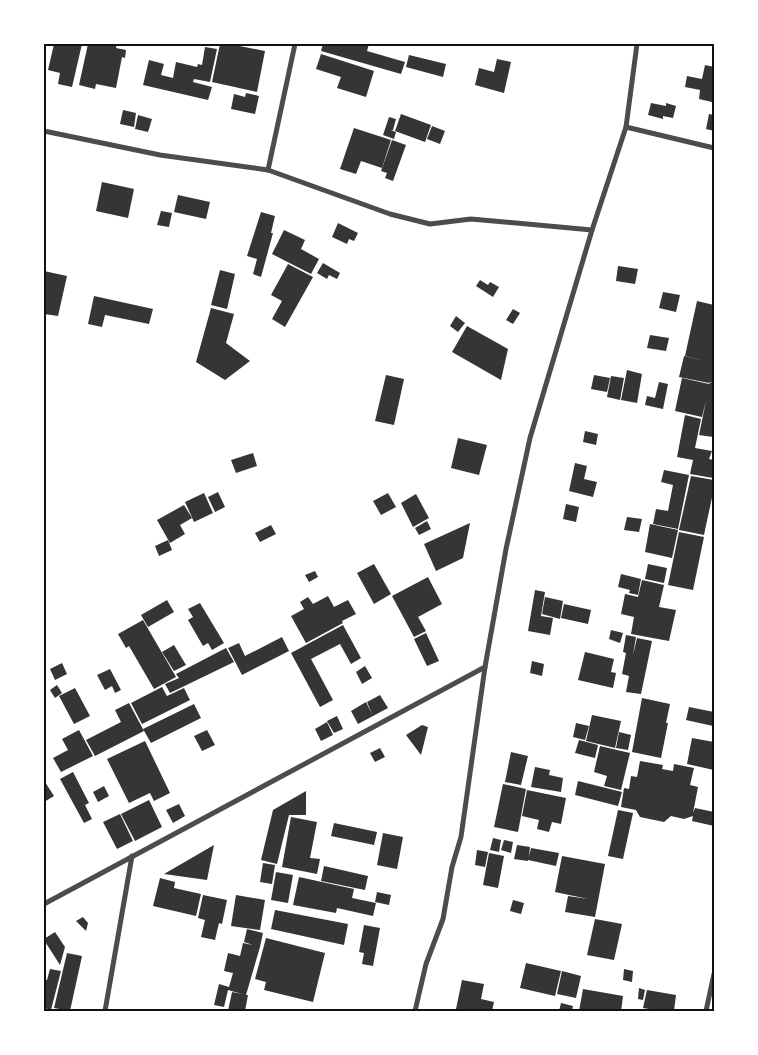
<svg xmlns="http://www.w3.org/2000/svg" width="758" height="1055" font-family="Cabin,sans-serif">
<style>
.building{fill:#353535}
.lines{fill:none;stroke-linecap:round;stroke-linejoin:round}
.minor{stroke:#4c4c4c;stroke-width:5}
.neatline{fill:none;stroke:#111;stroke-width:2}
</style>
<rect width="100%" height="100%" fill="#fff"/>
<!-- building -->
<g class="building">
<path d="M54,44H82L72,87L58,84L60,73L48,70Z"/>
<path d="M88,44H117L116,48L126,50L125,58L122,57L116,88L96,84L95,89L79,85Z"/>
<path d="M220,44H229L265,51L257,92L212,82Z"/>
<path d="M323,44H369L367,51L405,62L401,74L321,51Z"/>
<path d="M205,47L217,49L210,82L194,79L193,82L212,87L208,100L143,85L149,60L164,64L161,75L173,78L176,62L197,67L198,64L202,65Z"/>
<path d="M321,54L374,71L366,97L337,88L341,77L316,69Z"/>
<path d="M409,55L446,64L443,77L406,67Z"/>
<path d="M497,59L511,62L504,93L475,85L479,68L494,72Z"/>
<path d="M705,65L714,67V91L712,102L699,99L700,90L685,87L687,76L702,79Z"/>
<path d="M246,93L259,96L255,114L231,109L234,94L245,97Z"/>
<path d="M651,103L666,106V103L676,106L673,118L663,116V119L648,115Z"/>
<path d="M123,110L136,113L134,127L120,124Z"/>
<path d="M401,114L431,125L425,142L395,131Z"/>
<path d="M709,114L714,115V131L706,129Z"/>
<path d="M138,115L152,119L148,132L135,129Z"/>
<path d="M389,117L396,119L393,130H391L396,132L394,139L383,135Z"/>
<path d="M432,126L445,131L440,144L427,139Z"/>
<path d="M354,128L391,140L382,168L361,161L356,174L340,169Z"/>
<path d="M392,140L406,145L393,181L385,178L387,173L381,171Z"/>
<path d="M102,182L134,189L128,218L96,211Z"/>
<path d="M178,195L210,202L206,219L174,212Z"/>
<path d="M161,211L172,213L169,227L157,225Z"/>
<path d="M261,212L275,216L271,233H273L261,277L253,274L257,259L247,256Z"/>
<path d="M338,223L358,233L354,241L349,239L347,244L332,237Z"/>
<path d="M284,230L305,240L301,249L319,259L311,274L272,254Z"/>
<path d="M323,263L340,273L337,279L329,275L327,279L317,273Z"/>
<path d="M288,264L313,277L285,327L272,319L282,301L271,295Z"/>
<path d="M618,266L638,269L635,284L616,281Z"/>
<path d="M220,270L235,274L227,309L211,305Z"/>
<path d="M44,271L67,276L58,316L44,314Z"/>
<path d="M480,280L488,285L490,282L499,287L493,297L476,286Z"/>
<path d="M663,292L680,295L676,312L659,308Z"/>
<path d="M94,296L153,309L149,324L105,315L102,327L88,324Z"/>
<path d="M697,301L714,305V382H709V383L679,377L684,356L704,361L685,356Z"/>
<path d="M211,308L234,314L226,343L250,361L225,380L196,362Z"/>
<path d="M513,309L520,313L513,324L506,320Z"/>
<path d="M456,316L465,323L458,332L450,326Z"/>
<path d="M467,326L508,349L501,380L452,352Z"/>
<path d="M650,335L669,338L666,351L647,348Z"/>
<path d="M627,370L642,374L637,403L621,400Z"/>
<path d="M386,375L404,379L394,425L375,421Z"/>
<path d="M594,375L610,378L607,392L591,389Z"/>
<path d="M611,376L624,378L620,400L607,397Z"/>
<path d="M682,378L709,384L710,382L714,383V431L713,437L699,435L706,401L702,417L675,411Z"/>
<path d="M659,382L668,384L663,409L645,405L647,396L655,398Z"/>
<path d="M685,415L701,419L695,448L712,451L709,459L714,460L713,478L690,474L693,460L677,457Z"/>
<path d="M585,431L598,434L596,445L583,442Z"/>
<path d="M458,438L487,445L479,475L451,468Z"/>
<path d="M253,453L257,466L236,473L231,460Z"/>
<path d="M575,463L587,466L584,479L597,482L593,497L569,491Z"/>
<path d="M664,470L689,475L678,529L653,524L656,509L668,511L673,485L661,482Z"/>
<path d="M691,476L714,480V488L704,535L679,530Z"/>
<path d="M218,492L225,507L215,512L208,497Z"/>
<path d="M204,493L213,513L194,522L185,502Z"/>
<path d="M388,493L396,507L381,515L373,501Z"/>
<path d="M416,494L429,518L413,527L401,503Z"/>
<path d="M566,504L579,507L576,522L563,519Z"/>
<path d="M184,505L192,518L180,525L185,534L170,543L157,520Z"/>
<path d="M627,517L642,519L639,532L624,530Z"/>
<path d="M427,521L431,529L419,535L415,528Z"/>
<path d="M470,523L463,558L436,571L424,544Z"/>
<path d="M650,524L678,530L672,558L645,552Z"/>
<path d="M271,525L276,534L260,542L255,533Z"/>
<path d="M679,532L704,537L693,590L668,585Z"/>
<path d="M168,540L172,550L159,556L155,546Z"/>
<path d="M374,564L391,594L374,604L357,573Z"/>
<path d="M648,564L667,568L664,583L645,579Z"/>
<path d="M315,571L318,577L309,582L305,575Z"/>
<path d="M621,574L641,579L638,595L629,593L630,590L618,587Z"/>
<path d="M428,577L442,604L418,617L426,631L414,637L392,596Z"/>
<path d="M642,580L664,585L659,607L676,610L669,641L631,634L634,617L621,614L625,594L638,597Z"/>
<path d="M535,590L545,592L541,616L553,618L550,635L528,631Z"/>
<path d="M328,596L334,607L348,600L356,614L342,621L343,623L306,643L291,616L304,609L300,602L308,597L313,604Z"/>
<path d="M545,597L563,601L560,619L542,614Z"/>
<path d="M167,600L174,612L148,627L141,615Z"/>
<path d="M200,603L224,643L212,650L208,643L203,646L188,620L193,617L188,609Z"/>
<path d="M564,604L591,610L588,624L561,618Z"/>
<path d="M143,620L176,677L154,689L129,646L126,648L118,634Z"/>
<path d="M343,625L361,658L351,664L340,644L311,659L333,700L320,707L291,653Z"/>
<path d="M611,630L623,633L620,643L609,639Z"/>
<path d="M426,633L439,661L427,666L414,639Z"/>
<path d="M626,635L636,637L633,655L637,638L652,641L641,694L626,692L629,676L622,674L626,653L623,652Z"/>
<path d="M282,637L289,651L242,675L228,648L239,643L245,656Z"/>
<path d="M174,645L186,665L174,671L162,652Z"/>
<path d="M226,648L234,662L170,693L165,684L179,678L176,674Z"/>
<path d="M585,652L614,659L611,672L616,673L613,688L578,680Z"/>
<path d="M532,661L544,664L542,676L530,673Z"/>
<path d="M62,663L67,674L55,680L50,669Z"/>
<path d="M365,666L372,678L362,684L356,672Z"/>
<path d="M110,669L121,690L115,693L112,686L105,690L97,675Z"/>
<path d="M57,685L62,693L55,698L50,690Z"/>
<path d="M162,687L167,696L184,688L190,700L142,724L131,703Z"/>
<path d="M75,688L90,716L74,724L59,696Z"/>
<path d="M380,695L388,708L358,724L351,711L366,702L372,714L367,702Z"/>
<path d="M642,698L670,704L666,723H668L661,758L632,752Z"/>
<path d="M129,703L144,731L95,756L86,740L121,722L115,710Z"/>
<path d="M194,704L201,718L151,743L143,729Z"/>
<path d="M689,707L714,712L713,726L686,720Z"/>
<path d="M592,715L621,721L615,748L586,741Z"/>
<path d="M337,716L343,729L334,733L327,721Z"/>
<path d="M327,722L333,735L321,741L315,729Z"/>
<path d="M576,723L589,726L585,740L573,737Z"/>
<path d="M422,725L428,727L421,755L406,735Z"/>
<path d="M79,730L93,756L61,772L53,758L68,750L62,739Z"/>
<path d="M207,730L215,745L202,751L194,736Z"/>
<path d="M619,732L631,735L628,750L616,748Z"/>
<path d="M692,738L714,742V770L687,764Z"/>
<path d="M579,740L598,745L595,758L575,753Z"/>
<path d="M145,741L170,793L154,801L150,793L129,803L107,759Z"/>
<path d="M600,746L630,753L621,790L604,786L607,776L594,772Z"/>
<path d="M380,748L385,757L375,762L370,753Z"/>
<path d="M511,752L528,756L521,785L505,782Z"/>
<path d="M640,761L663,765L662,769L673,771L674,764L694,768L690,785L698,787L693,813L695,808L714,812V826L692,821L693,816L684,819L671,816L664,822L640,817L636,810L621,807L624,788L629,789L631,776L637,777Z"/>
<path d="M535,767L550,770L549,775L563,778L561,792L531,787Z"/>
<path d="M73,772L89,803L85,805L92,819L84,823L60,779Z"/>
<path d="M578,781L622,792L618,806L575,795Z"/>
<path d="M44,782H45L54,796L44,802Z"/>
<path d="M503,784L526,789L518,832L494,827Z"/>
<path d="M104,786L109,796L98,802L93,792Z"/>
<path d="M527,790L566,798L561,824L552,822L549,832L537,829L539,820L522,816Z"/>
<path d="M306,791V815H289L277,864L261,860L273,810Z"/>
<path d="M149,800L162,827L135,841L121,814Z"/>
<path d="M179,804L185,816L173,823L166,810Z"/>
<path d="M618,810L633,813L623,859L608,856Z"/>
<path d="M120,814L133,841L117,849L103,822Z"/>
<path d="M291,817L317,822L310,858L320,859L317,874L282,867Z"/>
<path d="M334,823L377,832L374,845L331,836Z"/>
<path d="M383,833L403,837L397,869L377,865Z"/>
<path d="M493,838L501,840L499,852L490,850Z"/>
<path d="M504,840L513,842L511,853L501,850Z"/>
<path d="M214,845L207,880L164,874Z"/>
<path d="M517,845L530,847L529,857L531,848L559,853L556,866L528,860V861L514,859Z"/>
<path d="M477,850L488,852L485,867L475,865Z"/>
<path d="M489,853L504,856L498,888L483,885Z"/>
<path d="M562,856L605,864L595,917L565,912L568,896L588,899L555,892Z"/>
<path d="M263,863L275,865L272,884L260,882Z"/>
<path d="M324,866L368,876L365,890L321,881Z"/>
<path d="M276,872L293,875L288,903L271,900Z"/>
<path d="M299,877L354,889L352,898L376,903L373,916L337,908L336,913L293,905Z"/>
<path d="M160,878L175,882L174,888L201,894L196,916L153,906Z"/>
<path d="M377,892L391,895L389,905L375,902Z"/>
<path d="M203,895L227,900L222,924L219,923L215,940L201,937L205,920L198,918Z"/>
<path d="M236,895L265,900L260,930L231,926Z"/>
<path d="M513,900L524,903L521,914L510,911Z"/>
<path d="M275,910L348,924L344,945L271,929Z"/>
<path d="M83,917L88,923L86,931L76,921Z"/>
<path d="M595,919L622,924L614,960L587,955Z"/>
<path d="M364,925L380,928L373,966L362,964L364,953L359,952Z"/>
<path d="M247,929L263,933L260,947L246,995H248L245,1011H228L232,992L242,994L228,990L224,1007L214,1005L219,984L229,987L233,973L224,971L228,953L240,956L243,943L253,945L244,942Z"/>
<path d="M55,932L65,947L60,965L44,940V939Z"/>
<path d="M266,938L325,953L313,1002L264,990L266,982L255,979Z"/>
<path d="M67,953L82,956L70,1011L54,1008Z"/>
<path d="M526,963L561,971L555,996L520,988Z"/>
<path d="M50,969L61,971L51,1010L44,1008V979L47,980Z"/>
<path d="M624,969L633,971L632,982L623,980Z"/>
<path d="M562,971L581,976L576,998L557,994Z"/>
<path d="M462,980L484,984L481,999L494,1002L492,1011H468L456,1009Z"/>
<path d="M639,988L645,990L643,1000L638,999Z"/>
<path d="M583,989L623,996L621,1011H579Z"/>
<path d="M647,990L676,995L674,1011H660L643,1008Z"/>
<path d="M561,1003L573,1006L572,1011H559Z"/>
</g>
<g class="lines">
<!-- minor -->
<g class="minor">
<path d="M626,127L714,148"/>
<path d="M44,131L160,155L268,170L390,214L430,224L471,219L592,230"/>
<path d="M268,170L295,44"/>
<path d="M44,904L485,667"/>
<path d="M105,1011L132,856"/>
<path d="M415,1011L426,964L443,919L452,867L461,837L485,667L506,549L530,438L592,230L626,127L637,44"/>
<path d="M706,1011L714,974"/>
</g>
</g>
<!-- border -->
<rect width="758" height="1055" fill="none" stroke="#ffffff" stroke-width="90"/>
<rect x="45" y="45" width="668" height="965" class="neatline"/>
</svg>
